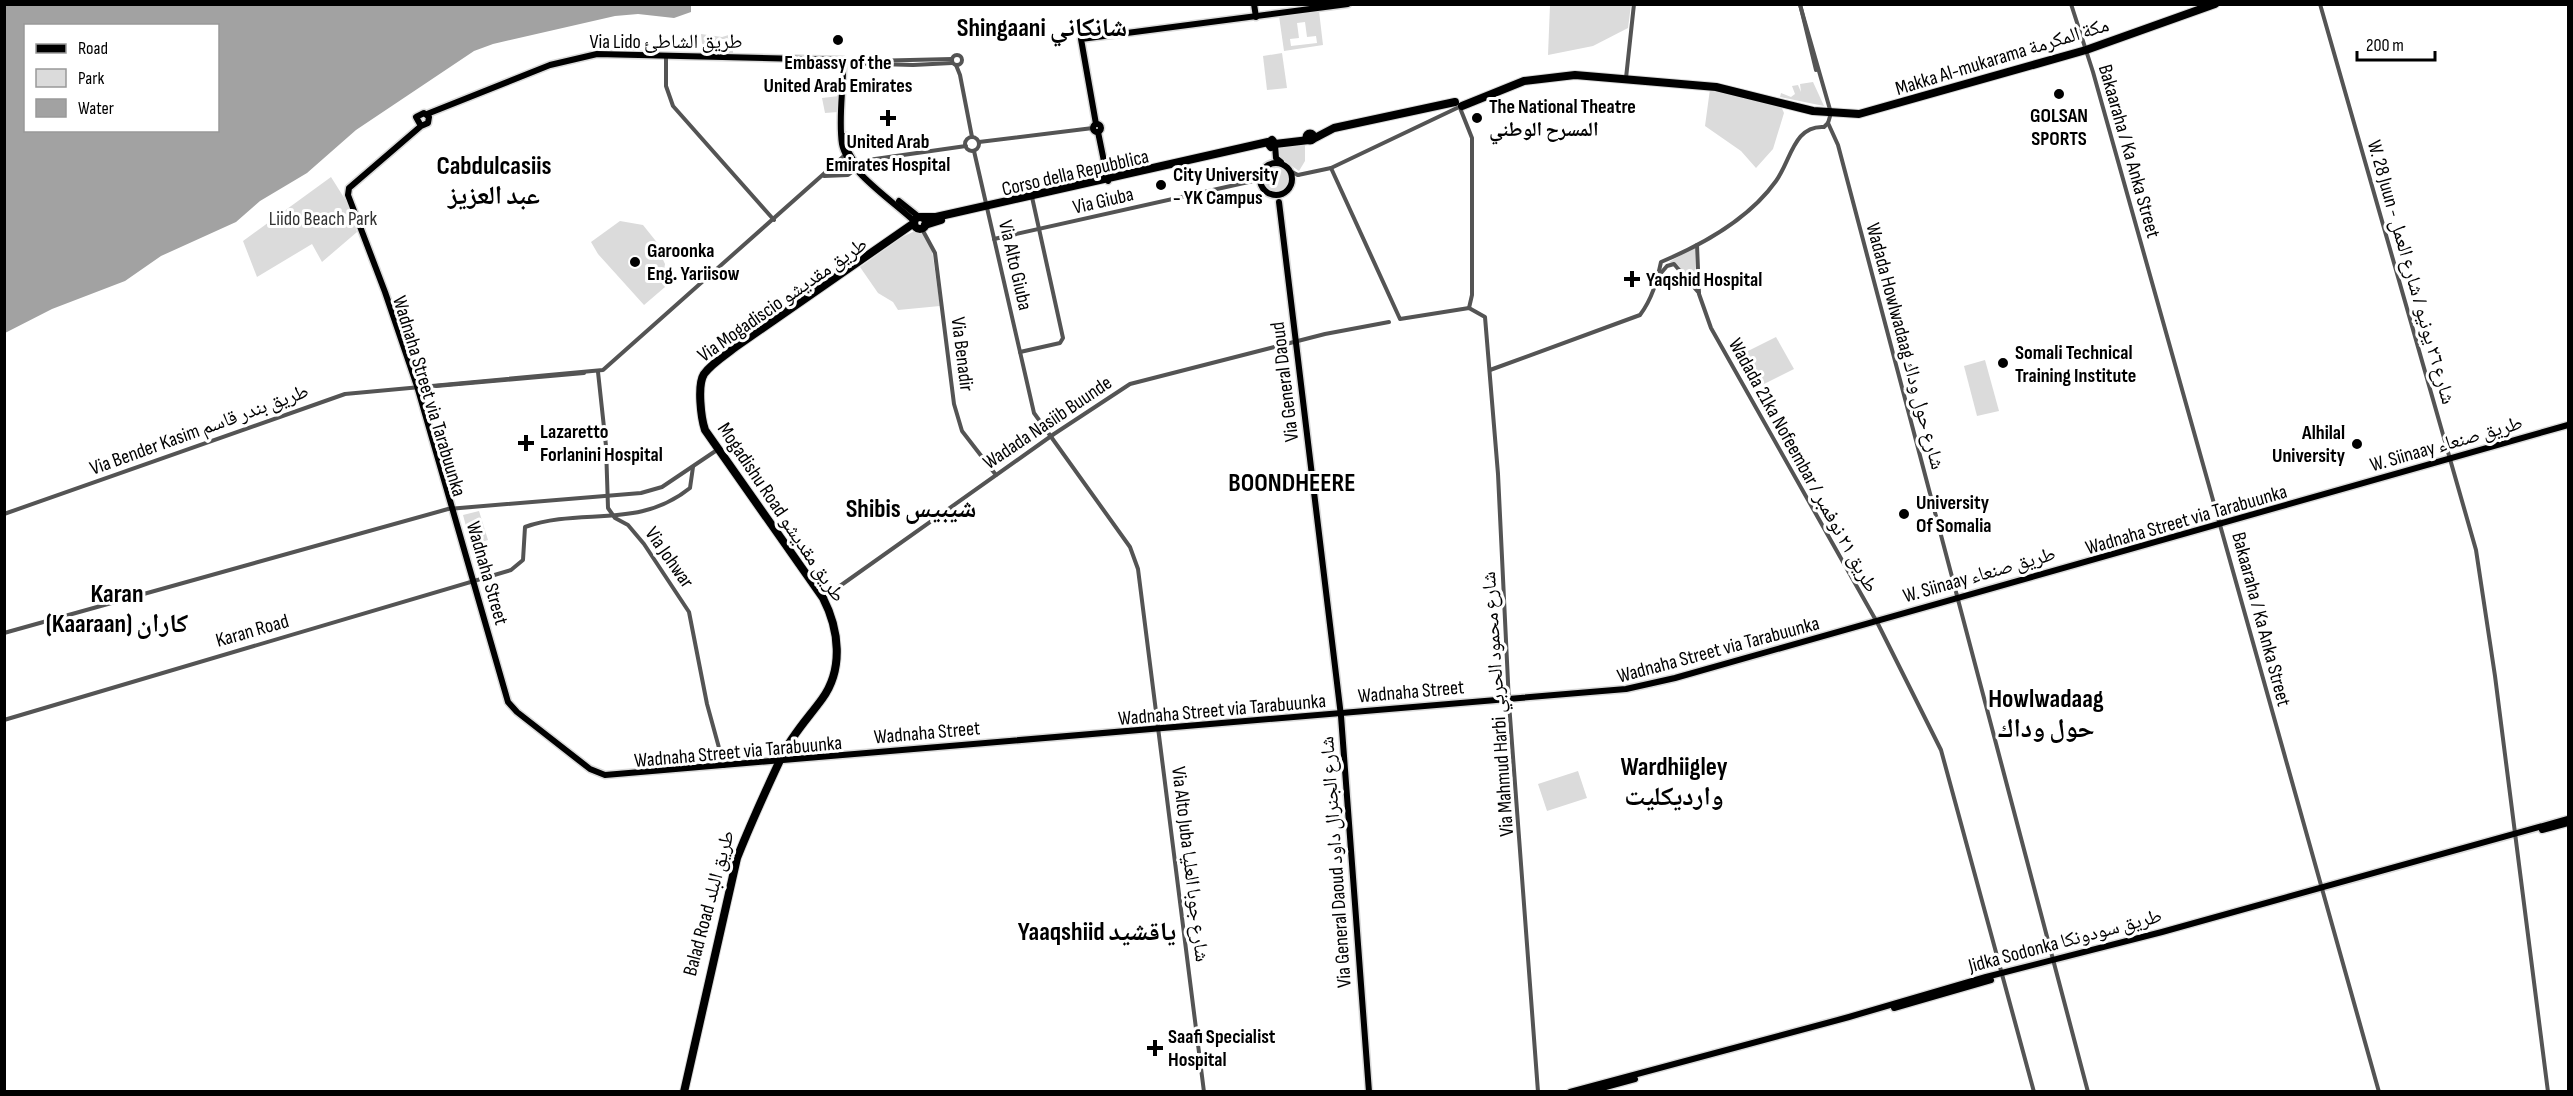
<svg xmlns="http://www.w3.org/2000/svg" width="2573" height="1096" font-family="'Sofia Sans Condensed','Noto Naskh Arabic',sans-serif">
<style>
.green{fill:#dbdbdb;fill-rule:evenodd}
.water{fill:#a2a2a2;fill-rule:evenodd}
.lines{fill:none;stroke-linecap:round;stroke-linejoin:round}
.major-casing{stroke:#dbdbdb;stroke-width:9}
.highway-casing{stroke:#dbdbdb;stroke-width:10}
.minor{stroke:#545454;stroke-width:4}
.major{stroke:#000;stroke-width:6}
.highway{stroke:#000;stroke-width:8}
.poi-dot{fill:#000;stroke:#fff;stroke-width:2}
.labels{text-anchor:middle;stroke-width:6;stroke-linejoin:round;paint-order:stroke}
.street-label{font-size:20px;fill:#000;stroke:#fff}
.poi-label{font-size:20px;font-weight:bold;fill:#000;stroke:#fff;text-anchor:start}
.park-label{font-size:20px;fill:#323232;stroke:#fff}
.district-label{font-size:26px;font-weight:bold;fill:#000;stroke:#fff}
</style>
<rect width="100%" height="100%" fill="#fff"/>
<!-- green -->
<g class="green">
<path d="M1550,5H1631L1628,28L1593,46L1548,55Z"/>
<path d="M1319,11L1323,45L1284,51L1279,16ZM1305,22L1307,37L1316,36L1317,43L1291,46L1290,39L1299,38L1297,23Z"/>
<path d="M701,34L722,37L732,34L733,39H717L718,46L711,49L712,51L733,50V54L703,53Z"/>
<path d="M1282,53L1287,88L1267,90L1263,56Z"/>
<path d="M1813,82L1824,106L1780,97L1781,93L1791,97L1795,94L1792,86L1798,85L1801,92L1800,84Z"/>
<path d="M1710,89L1780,104L1784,113L1773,149L1756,168L1741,151L1705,126Z"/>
<path d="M839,96L838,112L825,113L822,98Z"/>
<path d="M1299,143L1305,145V161L1299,171L1280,158V147Z"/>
<circle cx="1276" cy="179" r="12"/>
<path d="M331,177L348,204L357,232L322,262L312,244L257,277L243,241Z"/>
<path d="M620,221L643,225L659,245L657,247L665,264L662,283L665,287L644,305L598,254L591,242Z"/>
<path d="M917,230H921L932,250L940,306L898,310L893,302L878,293L860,267L902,237Z"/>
<path d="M1695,247L1696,289L1678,265L1669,262Z"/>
<path d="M1776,337L1794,369L1754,389L1738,356Z"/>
<path d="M1985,360L1999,411L1977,416L1964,366Z"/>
<path d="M479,511L488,540L471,545L463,515Z"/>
<path d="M1578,771L1587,798L1547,811L1538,784Z"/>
</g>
<!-- water -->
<path class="water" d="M5,4H691V12L674,18L638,14L615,16L493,44L474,51L356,130L307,173L260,201L236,222L161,256L125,281L52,309L5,333ZM26,26H218V130H26Z"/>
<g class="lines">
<!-- major casing -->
<g class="major-casing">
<g id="major">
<path d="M1254,4L1256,17"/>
<path d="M427,114L550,65L597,54L843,60C844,87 838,117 842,144C847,171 894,202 914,221"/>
<path d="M1096,124L1081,39L1348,4"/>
<circle cx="1097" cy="128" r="4"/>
<path d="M421,126L416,117L424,113L429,117L428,123L421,126L349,188L348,195L385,292L417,386L508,702L517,712L590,769L605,775L1626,689L1675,678L2568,425"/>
<path d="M1098,132L1108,181"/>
<path d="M846,136L848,151L855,163"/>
<path d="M1275,145L1276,158L1281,162"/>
<circle cx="1276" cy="179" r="16"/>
<path d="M899,201L919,217"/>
<path d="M1279,202L1341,716L1369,1092"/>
<path d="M2542,830L2568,823"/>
<path d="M1894,1008L1991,980"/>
<path d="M1570,1092L1849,1017L1986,977L2162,932L2568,819"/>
<path d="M1587,1092L1635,1079"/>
</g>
</g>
<!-- highway casing -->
<g class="highway-casing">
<g id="highway">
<path d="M1462,106L1524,81L1575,75L1716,87L1813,111L1859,114L2086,50L2215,4"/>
<circle cx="1310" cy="137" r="3.5"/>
<path d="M1313,139L1334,128L1455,102"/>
<path d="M1275,144L1272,140L1268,143L1271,147L1275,144L1309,140"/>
<path d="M921,217H936L1268,142"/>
<circle cx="920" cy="223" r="6"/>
<path d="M925,225L941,220"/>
<path d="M684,1092L737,858C751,823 766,790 782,756C791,736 809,717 822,699C844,669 839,629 823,598L705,430C701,418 697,385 704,374C712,363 727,354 737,346L914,223"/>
</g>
</g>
<!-- minor -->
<g class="minor">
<path d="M1800,4L1816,70"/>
<path d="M2071,4L2093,72L2379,1092"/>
<path d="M2320,4L2476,550L2495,676L2548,1092"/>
<path d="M1800,5L1831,113L1828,123"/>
<path d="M666,55V86L673,106L774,220"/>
<circle cx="957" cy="60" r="5"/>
<path d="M868,61L952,59"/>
<path d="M843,63L913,65L952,63"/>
<path d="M956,65L960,75L972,137"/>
<path d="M1626,78L1634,4"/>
<path d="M1460,108L1472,138V295L1469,308"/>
<path d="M1828,123L1838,145L2088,1092"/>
<circle cx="972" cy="144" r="7"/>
<path d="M979,142L1093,128"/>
<path d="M974,151L1034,413L1130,547L1138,569L1204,1092"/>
<path d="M1331,168L1400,319L1469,308L1485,317L1498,474L1509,703L1538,1092"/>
<path d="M1292,172L1298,175"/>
<path d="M1298,175L1331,168L1457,108"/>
<path d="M824,176L848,175L868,160L966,146"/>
<path d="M922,229L935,253L954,404L962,431L996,475"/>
<path d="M994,239L1253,181L1259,177"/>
<path d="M1697,245L1699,294L1711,328L1878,624L1941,750L2034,1092"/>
<path d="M1661,273L1667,266L1674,264L1699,293"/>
<path d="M1020,352L1060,343L1063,338L1032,197"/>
<path d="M1490,370L1640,315C1652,299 1657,281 1661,262C1704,244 1749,219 1776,181C1791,160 1794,125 1824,127L1828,123"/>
<path d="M598,372L606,446L608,508L615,518L628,525L644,544L689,612L707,704L724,766"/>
<path d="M436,386L584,373"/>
<path d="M4,514L345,394L603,370L845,155"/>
<path d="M823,598L1054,434L1130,384L1325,334L1389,322"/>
<path d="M4,633L448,509L641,493L662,487L717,450"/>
<path d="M4,720L511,570L523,560L525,527C582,507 638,530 690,488L693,467"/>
</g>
<!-- major -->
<use href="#major" class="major"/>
<!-- highway -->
<use href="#highway" class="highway"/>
</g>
<!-- markers -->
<g class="poi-dot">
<circle cx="838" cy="40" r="6"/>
<circle cx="2059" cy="94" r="6"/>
<path d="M885 109h6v6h6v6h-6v6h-6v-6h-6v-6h6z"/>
<circle cx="1477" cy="118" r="6"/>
<circle cx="1161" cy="185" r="6"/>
<circle cx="635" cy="262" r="6"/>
<path d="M1629 270h6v6h6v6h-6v6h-6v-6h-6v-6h6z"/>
<circle cx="2003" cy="363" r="6"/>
<path d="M523 434h6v6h6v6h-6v6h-6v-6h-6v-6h6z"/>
<circle cx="2357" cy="444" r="6"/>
<circle cx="1904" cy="514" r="6"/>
<path d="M1152 1039h6v6h6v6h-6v6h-6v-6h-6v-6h6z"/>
</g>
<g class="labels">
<!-- street labels -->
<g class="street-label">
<text x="666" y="48">Via Lido طريق الشاطئ</text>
<text transform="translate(2002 56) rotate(-17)" y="7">Makka Al-mukarama مكة المكرمة</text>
<text transform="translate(2130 151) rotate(74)" y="7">Bakaaraha / Ka Anka Street</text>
<text transform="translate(1075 172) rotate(-13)" y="7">Corso della Repubblica</text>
<text transform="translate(1103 200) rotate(-13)" y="7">Via Giuba</text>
<text transform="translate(1016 265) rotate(77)" y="7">Via Alto Giuba</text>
<text transform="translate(2412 272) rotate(74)" y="7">W. 28 Juun - شارع ٢٦ يونيو / شارع العمل</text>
<text transform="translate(782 299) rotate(-35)" y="7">Via Mogadiscio طريق مقديشو</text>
<text transform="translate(1906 346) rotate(75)" y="7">Wadada Howlwadaag شارع حول وداك</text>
<text transform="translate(963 354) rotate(83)" y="7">Via Benadir</text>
<text transform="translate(1284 382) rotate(-97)" y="7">Via General Daoud</text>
<text transform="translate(430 396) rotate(73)" y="7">Wadnaha Street via Tarabuunka</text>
<text transform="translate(1047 422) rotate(-34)" y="7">Wadada Nasiib Buunde</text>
<text transform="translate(199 429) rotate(-20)" y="7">Via Bender Kasim طريق بندر قاسم</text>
<text transform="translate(2446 443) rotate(-16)" y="7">W. Siinaay طريق صنعاء</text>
<text transform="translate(1804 465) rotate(61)" y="7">Wadada 21ka Nofeembar / طريق ٢١ نوفمبر</text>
<text transform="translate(782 512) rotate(56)" y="7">Mogadishu Road طريق مقديشو</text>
<text transform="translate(2186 519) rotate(-16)" y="7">Wadnaha Street via Tarabuunka</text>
<text transform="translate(670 557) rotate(55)" y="7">Via Johwar</text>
<text transform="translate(488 573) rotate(74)" y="7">Wadnaha Street</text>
<text transform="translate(1979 574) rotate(-16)" y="7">W. Siinaay طريق صنعاء</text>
<text transform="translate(2262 619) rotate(75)" y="7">Bakaaraha / Ka Anka Street</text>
<text transform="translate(252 630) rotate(-16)" y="7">Karan Road</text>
<text transform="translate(1718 649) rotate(-15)" y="7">Wadnaha Street via Tarabuunka</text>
<text transform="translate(1411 691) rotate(-5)" y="7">Wadnaha Street</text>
<text transform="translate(1497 704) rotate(-94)" y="7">Via Mahmud Harbi شارع محمود الحربي</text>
<text transform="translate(1222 709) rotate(-5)" y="7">Wadnaha Street via Tarabuunka</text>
<text transform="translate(927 732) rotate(-5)" y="7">Wadnaha Street</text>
<text transform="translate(738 751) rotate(-5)" y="7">Wadnaha Street via Tarabuunka</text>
<text transform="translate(1335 862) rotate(-94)" y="7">Via General Daoud شارع الجنرال داود</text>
<text transform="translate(1191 864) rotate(83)" y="7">Via Alto Juba شارع جوبا العليا</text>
<text transform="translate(708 903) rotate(-75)" y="7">Balad Road طريق البلد</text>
<text transform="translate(2065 940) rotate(-15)" y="7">Jidka Sodonka طريق سودونكا</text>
</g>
<!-- poi labels -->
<g class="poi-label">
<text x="838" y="69" text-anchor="middle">Embassy of the<tspan x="838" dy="23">United Arab Emirates</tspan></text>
<text x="1489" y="113">The National Theatre<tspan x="1489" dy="23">المسرح الوطني</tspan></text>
<text x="2059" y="122" text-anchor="middle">GOLSAN<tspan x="2059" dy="23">SPORTS</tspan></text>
<text x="888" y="148" text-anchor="middle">United Arab<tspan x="888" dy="23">Emirates Hospital</tspan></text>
<text x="1173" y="181">City University<tspan x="1173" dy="23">- YK Campus</tspan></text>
<text x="647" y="257">Garoonka<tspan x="647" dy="23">Eng. Yariisow</tspan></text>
<text x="1646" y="286">Yaqshid Hospital</text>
<text x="2015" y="359">Somali Technical<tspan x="2015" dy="23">Training Institute</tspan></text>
<text x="540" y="438">Lazaretto<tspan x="540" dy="23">Forlanini Hospital</tspan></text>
<text x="2345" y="439" text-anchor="end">Alhilal<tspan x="2345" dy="23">University</tspan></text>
<text x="1916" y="509">University<tspan x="1916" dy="23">Of Somalia</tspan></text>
<text x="1168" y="1043">Saafi Specialist<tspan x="1168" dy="23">Hospital</tspan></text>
</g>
<!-- park labels -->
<g class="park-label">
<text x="323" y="225">Liido Beach Park</text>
</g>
<!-- district labels -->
<g class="district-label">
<text x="1042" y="36">Shingaani شانكاني</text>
<text x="494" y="174">Cabdulcasiis<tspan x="494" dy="30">عبد العزيز</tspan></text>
<text x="1292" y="491">BOONDHEERE</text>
<text x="911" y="517">Shibis شيبيس</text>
<text x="117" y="602">Karan<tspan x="117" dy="30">(Kaaraan) كاران</tspan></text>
<text x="2046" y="707">Howlwadaag<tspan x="2046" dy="30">حول وداك</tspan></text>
<text x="1674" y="775">Wardhiigley<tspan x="1674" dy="30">وارديكليت</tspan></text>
<text x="1097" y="940">Yaaqshiid ياقشيد</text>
</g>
</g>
<!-- border -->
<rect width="2573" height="1096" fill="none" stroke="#000000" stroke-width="12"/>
<!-- legend -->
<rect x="24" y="24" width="195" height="108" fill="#ffffff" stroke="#999999" stroke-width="1.5"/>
<rect x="36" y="44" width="30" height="9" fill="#000000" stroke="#999999" stroke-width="1.5"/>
<text x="78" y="54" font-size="18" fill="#000000">Road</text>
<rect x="36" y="69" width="30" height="18" fill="#dbdbdb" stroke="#999999" stroke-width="1.5"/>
<text x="78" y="84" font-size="18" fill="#000000">Park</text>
<rect x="36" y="99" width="30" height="18" fill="#a2a2a2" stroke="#999999" stroke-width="1.5"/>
<text x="78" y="114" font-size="18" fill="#000000">Water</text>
<!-- scale -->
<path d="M2357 51v9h78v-9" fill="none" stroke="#000000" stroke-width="3"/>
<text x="2366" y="51" font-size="18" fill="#000000" stroke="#ffffff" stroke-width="4.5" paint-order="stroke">200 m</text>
</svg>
